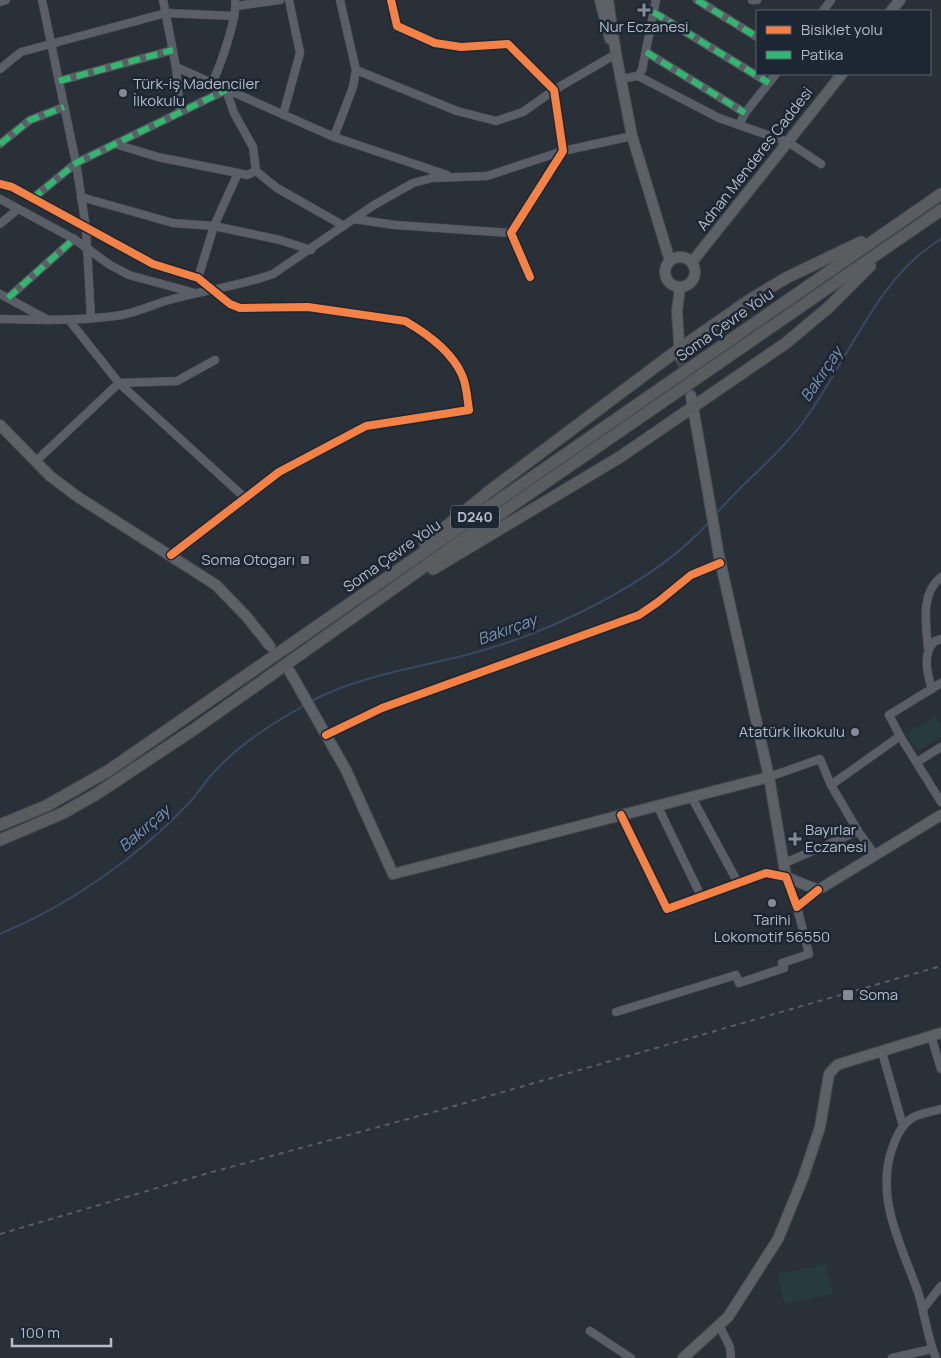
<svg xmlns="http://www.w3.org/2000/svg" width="941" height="1358" font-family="Manrope,sans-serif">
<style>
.green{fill:#273a3e}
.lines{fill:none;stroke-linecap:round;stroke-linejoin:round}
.stream{stroke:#384963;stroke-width:2}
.major-tunnel{stroke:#3f454e;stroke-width:10;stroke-dasharray:10 5;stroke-linecap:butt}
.minor-casing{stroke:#484c53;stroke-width:9}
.major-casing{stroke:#484c55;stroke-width:12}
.highway-casing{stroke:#474c53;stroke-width:13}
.minor{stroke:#5a5e66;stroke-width:8}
.major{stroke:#5c6168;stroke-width:10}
.highway{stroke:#5a5d60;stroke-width:11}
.rail{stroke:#595d64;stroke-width:2;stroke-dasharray:5 5;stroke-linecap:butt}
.quiet{stroke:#33b770;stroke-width:6;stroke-dasharray:12 6;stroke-linecap:butt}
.cycleway-casing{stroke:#1d2633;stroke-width:11}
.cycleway{stroke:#f48246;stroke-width:8}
.poi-dot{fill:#848b96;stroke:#1d2633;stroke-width:2}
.labels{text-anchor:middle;stroke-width:5;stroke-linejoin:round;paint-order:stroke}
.shield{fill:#1d2633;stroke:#878f9c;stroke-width:1}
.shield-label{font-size:14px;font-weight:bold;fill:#b4bcc9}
.poi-label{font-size:15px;fill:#b4bcc9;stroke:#1d2633;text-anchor:start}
.street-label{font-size:15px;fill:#b4bcc9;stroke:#1d2633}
.water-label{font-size:16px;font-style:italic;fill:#7c92b1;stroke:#1d2633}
</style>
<rect width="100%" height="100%" fill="#2a3038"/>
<!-- green -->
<g class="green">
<path d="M935,716L941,725V737L918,751L907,734Z"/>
<path d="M826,1264L833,1294L784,1304L778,1274Z"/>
</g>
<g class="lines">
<!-- stream -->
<g class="stream">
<path d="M716,514C742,483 775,459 800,426C846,367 875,278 941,239"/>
<path d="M311,701C362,675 416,668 470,654C549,633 655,583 709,522"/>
<path d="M0,934C70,905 138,857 190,802C199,792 206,780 216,770C241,743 273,723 305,705"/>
</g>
<!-- major-tunnel -->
<path class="major-tunnel" d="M680,357L691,396"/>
<!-- minor casing -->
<g class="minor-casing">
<g id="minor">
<path d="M42,0L76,163L86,228L91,318"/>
<path d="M163,0L176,67L180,111"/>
<path d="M340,0L356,70L457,111L496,121L523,112L554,90L616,54"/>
<path d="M391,0L397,26L435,43L461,47L508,44L554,90L563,151L511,233L530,277"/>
<path d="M697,0L757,37"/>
<path d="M752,0H757"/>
<path d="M0,2L6,0"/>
<path d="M236,6L280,0"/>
<path d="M823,11L831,0"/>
<path d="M653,12L769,83"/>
<path d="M646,52L745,113"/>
<path d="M176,67L334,137L447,175"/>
<path d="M0,69L21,52L166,13L234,16"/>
<path d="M638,76L719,118L788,142L821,164"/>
<path d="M620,79L638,76L642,70L656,0"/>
<path d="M59,81L173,50"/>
<path d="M212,83C220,67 238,16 235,0"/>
<path d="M283,115L300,53L289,0"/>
<path d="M739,125L745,113L776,74"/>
<path d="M334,137L353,87L356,70"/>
<path d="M0,144L30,120L64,107"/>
<path d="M115,144L158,157L238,173L247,175L256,171"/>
<path d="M0,184L12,187L153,264L198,278L230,304L240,308L308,307L405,321C426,333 452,352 462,375C467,386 467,398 469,410L366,426L279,472L171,555"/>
<path d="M81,197L173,223L214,226L280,240L311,250"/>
<path d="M0,199L74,239L110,265L129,275L195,293"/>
<path d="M32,199L76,163L226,90L234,113L253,147L256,171L277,188L344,226"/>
<path d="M354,219L395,225L511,233"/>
<path d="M0,224L18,209"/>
<path d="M198,278L214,226L238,173"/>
<path d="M0,294L48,320"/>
<path d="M8,298L74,239"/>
<path d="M0,319C38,320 76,321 115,316C134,314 151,305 169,300C204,290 240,286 273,274L374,205L413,183L432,178L487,176L563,151L632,136"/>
<path d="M69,320L119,383L244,497"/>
<path d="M36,461L119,383L177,381L215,360"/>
<path d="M928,648C926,624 920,594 941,577"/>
<path d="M932,689C927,673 922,653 935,641L941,639"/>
<path d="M326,735L382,708L639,615L658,602L691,575L720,563"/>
<path d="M900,736L889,715L941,683"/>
<path d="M917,762L941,747"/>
<path d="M769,777L820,759L831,785L858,831"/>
<path d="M831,785L900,736L941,802"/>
<path d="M691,796L738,883"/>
<path d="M657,805L701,896"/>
<path d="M621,815L667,909L766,873L786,877L797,907L818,890"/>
<path d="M785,863L858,831L875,855"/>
<path d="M616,1012L736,975L739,983L784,968L782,963L809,954L797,907"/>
<path d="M931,1036L941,1069"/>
<path d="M882,1052L903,1126"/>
<path d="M923,1309L941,1286"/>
<path d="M719,1325L730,1347L731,1358"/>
<path d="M590,1331L631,1358"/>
<path d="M892,1358L932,1349"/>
<path d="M936,1358C927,1337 925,1314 918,1292C901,1244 874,1197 893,1146C897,1135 902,1124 912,1118C920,1113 932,1112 941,1109"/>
</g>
</g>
<!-- major casing -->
<g class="major-casing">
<g id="major">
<path d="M600,0L610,39"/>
<path d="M608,0L616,54L632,136L670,261"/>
<path d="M891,11L900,0"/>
<circle cx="680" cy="272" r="15"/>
<path d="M692,262L842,74"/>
<path d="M680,357L677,311L680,287"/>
<path d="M691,396L719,556L769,777L786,877L818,890L941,815"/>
<path d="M0,425L50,476L78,497L216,585L246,616L270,646"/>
<path d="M290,672L346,770L393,874L769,777"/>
<path d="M683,1358L728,1317L778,1239L803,1178L820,1127L829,1074L837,1065L846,1062L941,1033"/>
</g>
</g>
<!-- highway casing -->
<g class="highway-casing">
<g id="highway">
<path d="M425,544L487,493L679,349L748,301L786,278L861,242"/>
<path d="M433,569L620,457L786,343L829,307L870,266"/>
<path d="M0,825L46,806L108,771L941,194"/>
<path d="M0,840L63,813L98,793L193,730L455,545L941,210"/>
</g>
</g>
<!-- minor -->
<use href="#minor" class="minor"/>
<!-- major -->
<use href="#major" class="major"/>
<!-- highway -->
<use href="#highway" class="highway"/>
<!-- rail -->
<path class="rail" d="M0,1234L205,1174L430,1113L941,966"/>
<!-- quiet -->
<g class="quiet">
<path d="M697,0L757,37"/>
<path d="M653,12L769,83"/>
<path d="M646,52L745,113"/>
<path d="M59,81L173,50"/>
<path d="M0,144L30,120L64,107"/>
<path d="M32,199L76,163L226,90"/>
<path d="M8,298L74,239"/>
</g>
<!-- cycleway casing -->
<g class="cycleway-casing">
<g id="cycleway">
<path d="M391,0L397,26L435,43L461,47L508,44L554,90L563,151L511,233L530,277"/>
<path d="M0,184L12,187L153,264L198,278L230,304L240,308L308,307L405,321C426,333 452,352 462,375C467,386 467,398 469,410L366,426L279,472L171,555"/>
<path d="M326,735L382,708L639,615L658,602L691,575L720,563"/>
<path d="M621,815L667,909L766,873L786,877L797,907L818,890"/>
</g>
</g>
<!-- cycleway -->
<use href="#cycleway" class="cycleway"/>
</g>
<!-- markers -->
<g class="poi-dot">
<path d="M641.5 2.5h5v5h5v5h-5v5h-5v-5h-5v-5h5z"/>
<circle cx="123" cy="93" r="5"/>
<rect x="300" y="555" width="10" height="10" rx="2.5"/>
<circle cx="855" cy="732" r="5"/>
<path d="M792.5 831.5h5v5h5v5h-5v5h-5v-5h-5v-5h5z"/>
<circle cx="772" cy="903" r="5"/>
<rect x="842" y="989" width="12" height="12" rx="2.5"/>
</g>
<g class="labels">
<!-- shield labels -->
<rect class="shield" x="451" y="505.5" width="48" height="23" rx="4"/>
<g class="shield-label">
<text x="475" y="522">D240</text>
</g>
<!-- poi labels -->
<g class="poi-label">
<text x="644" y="32" text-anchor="middle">Nur Eczanesi</text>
<text x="133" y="89">Türk-iş Madenciler<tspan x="133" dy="17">İlkokulu</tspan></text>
<text x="295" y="565" text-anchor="end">Soma Otogarı</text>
<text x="845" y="737" text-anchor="end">Atatürk İlkokulu</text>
<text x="805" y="835">Bayırlar<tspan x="805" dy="17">Eczanesi</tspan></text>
<text x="772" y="925" text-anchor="middle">Tarihi<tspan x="772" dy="17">Lokomotif 56550</tspan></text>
<text x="859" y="1000">Soma</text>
</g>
<!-- street labels -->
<g class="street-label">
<text transform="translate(755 159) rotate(-52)" y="5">Adnan Menderes Caddesi</text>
<text transform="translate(725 325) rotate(-35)" y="5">Soma Çevre Yolu</text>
<text transform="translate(392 556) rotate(-35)" y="5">Soma Çevre Yolu</text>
</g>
<!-- water labels -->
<g class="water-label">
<text transform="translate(821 374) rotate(-56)" y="6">Bakırçay</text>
<text transform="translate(507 629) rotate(-20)" y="6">Bakırçay</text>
<text transform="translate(144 828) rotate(-41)" y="6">Bakırçay</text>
</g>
</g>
<!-- legend -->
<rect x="756" y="10" width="175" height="65" fill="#1d2633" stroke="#59626f"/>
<rect x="766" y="26" width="25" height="8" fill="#f48246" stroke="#59626f"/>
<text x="801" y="35" font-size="15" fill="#b4bcc9">Bisiklet yolu</text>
<rect x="766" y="51" width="25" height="8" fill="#33b770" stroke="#59626f"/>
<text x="801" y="60" font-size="15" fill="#b4bcc9">Patika</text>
<!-- scale -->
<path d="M12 1338v8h99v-8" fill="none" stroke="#b4bcc9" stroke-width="2.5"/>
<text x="20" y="1338" font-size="15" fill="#b4bcc9" stroke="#1d2633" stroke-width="4" paint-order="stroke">100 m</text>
</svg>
